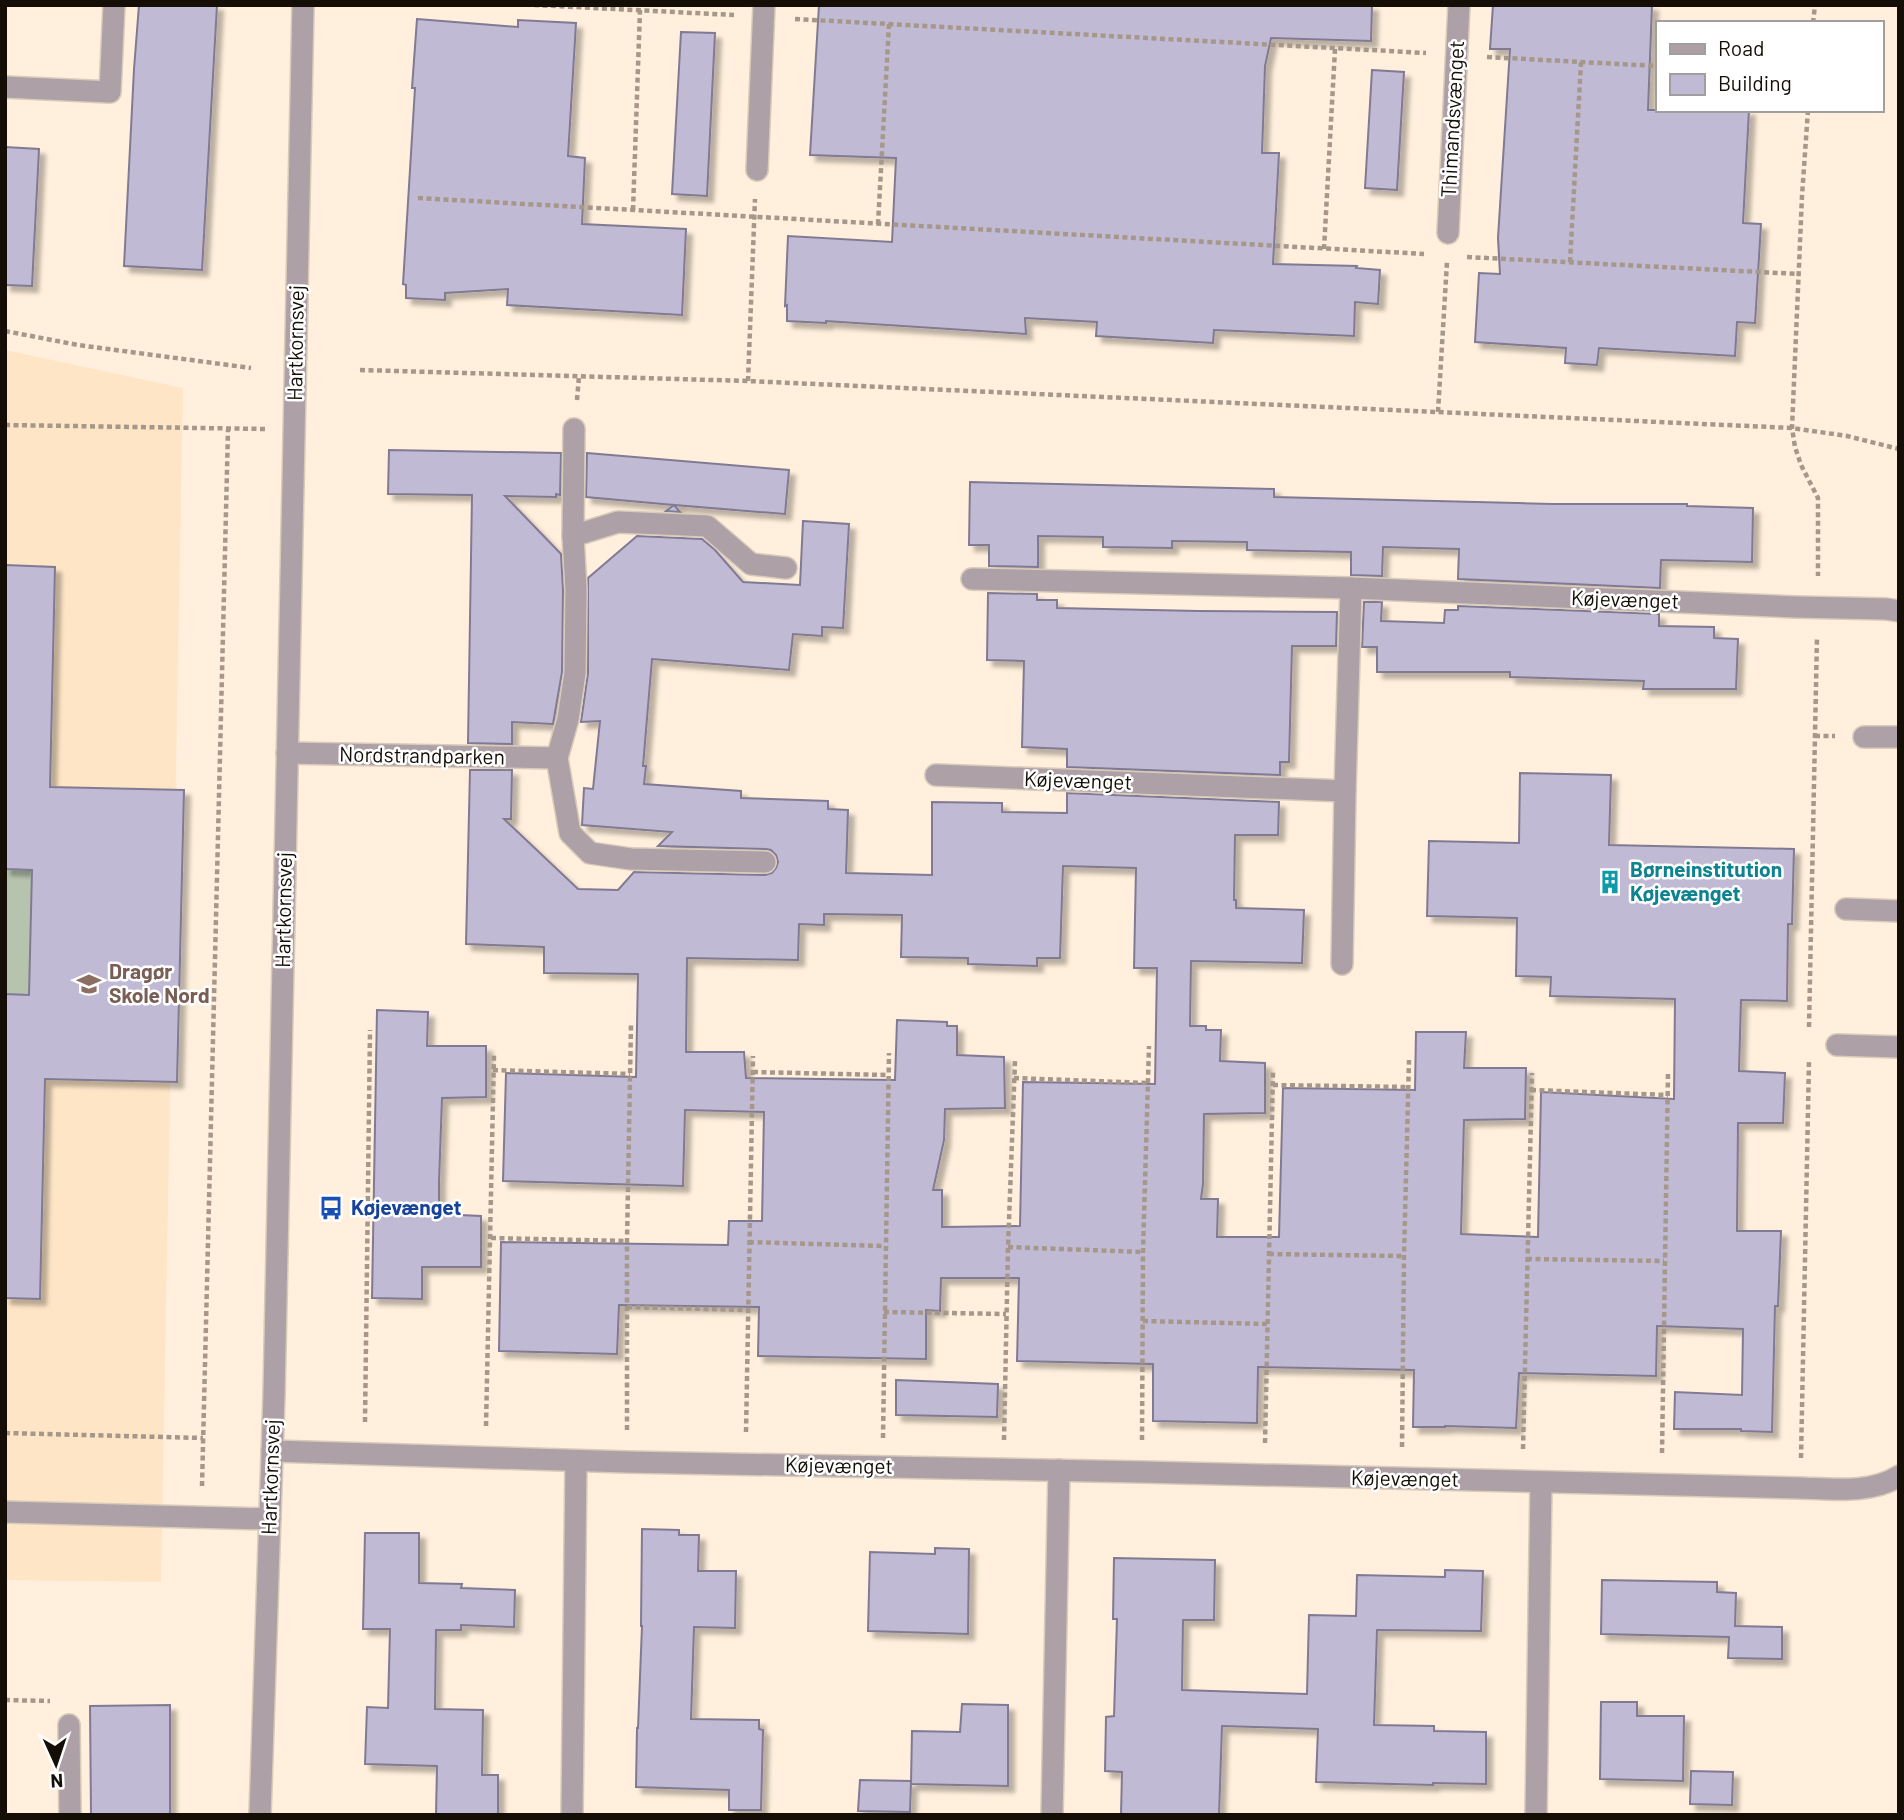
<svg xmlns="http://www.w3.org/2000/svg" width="1904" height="1820" font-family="Barlow,sans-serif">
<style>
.built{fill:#fee5c6}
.green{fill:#b6c4ad}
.building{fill:#c1bad5;stroke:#817a93;stroke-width:2;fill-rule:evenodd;filter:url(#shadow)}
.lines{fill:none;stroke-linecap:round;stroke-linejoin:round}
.minor-casing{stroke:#d9cbba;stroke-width:24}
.path{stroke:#a5988a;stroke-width:4.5;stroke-dasharray:5 3.5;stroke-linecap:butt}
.minor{stroke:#ada0a6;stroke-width:21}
.labels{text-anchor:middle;stroke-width:5;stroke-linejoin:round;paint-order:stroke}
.street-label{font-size:21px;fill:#140e06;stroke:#fff}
.culture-label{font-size:21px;font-weight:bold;fill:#0d838f;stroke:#fff;text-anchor:start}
.education-label{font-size:21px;font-weight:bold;fill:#785e54;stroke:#fff;text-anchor:start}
.transit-label{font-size:21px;font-weight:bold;fill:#164399;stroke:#fff;text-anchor:start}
</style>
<defs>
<filter id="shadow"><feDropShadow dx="6" dy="6" stdDeviation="2" flood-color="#0004"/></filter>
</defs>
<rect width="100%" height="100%" fill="#ffefdc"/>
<!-- built -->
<path class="built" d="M5,350L183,388L161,1582L5,1580Z"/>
<!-- green -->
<path class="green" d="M5,869L32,870L29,995L5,994Z"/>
<!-- building -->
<g class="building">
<path d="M139,5H217L202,270L124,266L134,69Z"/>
<path d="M819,5H1372L1371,41L1271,38L1265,66L1262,153H1279L1273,264L1357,266L1356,268L1380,270L1378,304L1355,302L1354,336L1214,330L1213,343L1096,336L1097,322L1025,318L1026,334L826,321V323L787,321V305L785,306L788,236L892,242L896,158L810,155Z"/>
<path d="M1493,5H1652L1648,110H1749L1743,223L1761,224L1755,323L1737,322L1735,356L1599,348L1597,365L1565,363L1566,348L1475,342L1479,273L1500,274L1498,238L1510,49H1490Z"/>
<path d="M417,19L518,27V20L576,23L568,156L585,158L582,224L686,229L682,315L507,305L508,289L445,293V300L406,298V285L403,284L415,88H412Z"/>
<path d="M681,32L715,33L707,196L672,194Z"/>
<path d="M1372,70L1404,72L1397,190L1365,188Z"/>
<path d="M5,147L39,149L32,286L5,285Z"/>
<path d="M389,450L561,453L560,495L556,494V497L505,496L561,554L563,590L562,672L553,724L512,722V744L468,743L472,495L388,494Z"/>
<path d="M587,453L789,470L785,514L674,505L680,512L666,511L674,505L586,497Z"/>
<path d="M970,482L1274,489V497L1553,504H1687V506L1753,508L1752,562L1661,560L1660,588L1458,579L1459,549L1383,547L1382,576L1351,575V552L1247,550V542L1172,541V548L1103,547V537L1038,536V567L989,566V545H969Z"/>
<path d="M803,521L849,524L843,628L822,627V636L793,634L789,670L652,659L643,766H646L644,784L741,791V798L828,801V809L848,810L846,873L932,875V802L1002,803V812L1067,813V793L1279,802L1278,835H1235L1234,900H1236V908L1304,910L1302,963L1191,961L1190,1026H1206V1030H1221L1220,1061L1265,1063V1113L1204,1114L1203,1184L1201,1199H1218L1217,1237H1279L1283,1088L1415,1090L1416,1032H1466L1464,1068H1526L1525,1119L1464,1120L1461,1234L1538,1237L1541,1092L1674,1099L1675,999L1550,996L1551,977L1516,976L1517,918L1427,916L1429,841L1519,843L1520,773L1611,775L1609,845L1794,849L1792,924H1788L1787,1001L1741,1000L1739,1071L1785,1073L1783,1123H1738L1737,1231H1781L1778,1306H1775L1772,1432L1741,1431V1429H1674L1675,1392L1742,1395L1743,1329L1657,1326L1656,1376L1519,1373L1516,1428L1445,1426V1427H1413L1414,1370L1258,1367L1257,1423L1153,1421V1364L1017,1361L1019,1278H941L940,1311L926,1310V1359L758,1356L759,1307L619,1305L617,1354L499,1351L501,1242L728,1245L729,1221H762L764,1112L685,1110L683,1186L503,1181L506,1073L636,1077L638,974L544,973V947L466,944L470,770H512L511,819H504L578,889L618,890L634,872L765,875L772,873L776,868L778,862L776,855L771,850L766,849L658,846L672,832L582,825L584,788L593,789L600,721L581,722L588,673V578L637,536L702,539L715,550L743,582L800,585ZM1063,866L1136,868L1134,968H1157L1155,1084L1023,1082L1020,1226L942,1227V1190H933L944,1140L945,1109L1005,1108L1004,1057L957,1055V1026H947V1022L897,1020L895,1080L746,1078L744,1052H686L687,958L798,960L799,924L824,925V914L902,915L901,957L968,958V964L1037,966V958H1060Z"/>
<path d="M5,565L55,567L50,787L184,790L177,1082L45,1079L40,1299L5,1298V994L29,995L32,870L5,869Z"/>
<path d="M988,593L1037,594V600H1057V608L1199,611L1337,612L1336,646H1292L1289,762H1280V775L1067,767V749L1022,747L1024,661L987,660Z"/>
<path d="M1364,602H1382L1381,621L1444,623L1445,610H1458V606L1659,614V626L1714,627V638L1738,639L1736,689H1643L1644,681L1510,677V672H1377V647H1362Z"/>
<path d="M377,1010L428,1012L427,1046H486V1097L442,1098L439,1182V1214L481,1216V1267H422V1299L372,1298Z"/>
<path d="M896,1380L998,1384L997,1417L896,1415Z"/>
<path d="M642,1529L679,1530V1535H699L698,1571H736L735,1628L694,1627L691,1719L759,1720V1729L763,1730L761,1810H729V1790L636,1787L637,1728H638L642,1626H641Z"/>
<path d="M365,1533H419V1583L462,1584L461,1588L515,1590L514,1627L461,1625V1630H436L435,1709L483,1710L482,1775H498V1815H436L437,1766L365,1764L367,1707L388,1708L390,1629H363Z"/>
<path d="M935,1548L969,1549L968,1634L868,1631L870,1552L935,1554Z"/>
<path d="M1114,1558L1215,1560L1214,1620H1183L1182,1690L1307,1694L1309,1615L1356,1616L1357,1575L1445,1577V1570L1483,1571L1481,1631L1377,1630L1374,1725L1434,1726V1731L1486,1732V1784L1433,1783V1785L1316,1782L1318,1729L1222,1726L1219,1815H1121L1122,1772L1105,1771L1106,1717L1114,1716L1117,1619H1113Z"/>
<path d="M1602,1580L1717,1582V1592L1736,1593L1735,1626L1782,1627V1659L1728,1658L1729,1637L1601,1634Z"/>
<path d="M1601,1702H1637V1716H1684L1683,1781L1600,1779Z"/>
<path d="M962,1704L1008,1705V1786L911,1784L912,1731L960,1732Z"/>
<path d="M170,1705V1815H91L90,1706Z"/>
<path d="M1691,1771L1733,1772L1732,1805L1690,1804Z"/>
<path d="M860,1780L911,1781L910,1812L858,1811Z"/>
</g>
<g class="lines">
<!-- minor casing -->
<g class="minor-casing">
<g id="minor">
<path d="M5,87L110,92L114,5"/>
<path d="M757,170L764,5"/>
<path d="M1448,233L1459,5"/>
<path d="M573,536L574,429"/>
<path d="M972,579L1351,588L1796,607L1886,609L1899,611"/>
<path d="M1864,737H1899"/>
<path d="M287,753L557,758"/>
<path d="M936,775L1345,791"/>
<path d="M765,862L631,859L590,853L570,833L557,758L568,719L575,673L576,590L573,536L618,522L707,526L751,564L786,568"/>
<path d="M1846,909L1899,911"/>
<path d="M1342,964L1345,791L1351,588"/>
<path d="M1837,1045L1899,1047"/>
<path d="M272,1451L627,1462L1142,1472L1800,1488C1832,1489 1871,1494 1899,1476"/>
<path d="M5,1512L270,1519"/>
<path d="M69,1725L70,1815"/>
<path d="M260,1815L274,1395L303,5"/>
<path d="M572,1815L576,1461"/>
<path d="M1052,1815L1059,1470"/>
<path d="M1536,1815L1541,1483"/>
</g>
</g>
<!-- path -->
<g class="path">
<path d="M534,5L734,15"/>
<path d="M795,19L1426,53"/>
<path d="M1813,23L1815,5"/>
<path d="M1487,57L1657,66"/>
<path d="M1808,110L1802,196L1792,428L1795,447L1801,465L1818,498V576"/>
<path d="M418,198L1424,254"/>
<path d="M633,210L640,10"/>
<path d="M878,224L889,24"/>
<path d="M1324,249L1335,49"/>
<path d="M1467,257L1799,274"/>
<path d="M1570,262L1581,62"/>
<path d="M5,331L78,345L251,368"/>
<path d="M360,370L748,381L1792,428L1847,436L1899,449"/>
<path d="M748,381L755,199"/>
<path d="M577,400L579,376"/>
<path d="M1438,412L1447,262"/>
<path d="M5,425L265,429"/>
<path d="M1815,736H1835"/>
<path d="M1809,1027L1817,637"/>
<path d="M493,1070L630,1074"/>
<path d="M753,1072L888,1075"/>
<path d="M1014,1078L1148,1083"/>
<path d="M1273,1085L1408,1087"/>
<path d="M1531,1090L1668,1095"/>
<path d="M491,1238L627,1241"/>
<path d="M749,1242L885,1246"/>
<path d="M1008,1247L1143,1252"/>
<path d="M1269,1254L1404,1256"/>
<path d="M1527,1259L1664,1261"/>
<path d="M627,1307L747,1310"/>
<path d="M884,1312L1006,1314"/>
<path d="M1143,1321L1268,1324"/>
<path d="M365,1422L370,1030"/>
<path d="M486,1426L494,1053"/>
<path d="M627,1430V1241L631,1024"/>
<path d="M746,1432L753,1056"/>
<path d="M5,1433L203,1438"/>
<path d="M883,1438L889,1053"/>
<path d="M1004,1440L1008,1247L1015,1061"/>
<path d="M1142,1440L1143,1252L1149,1046"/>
<path d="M1265,1443L1273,1070"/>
<path d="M1402,1447L1404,1256L1409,1060"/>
<path d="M1523,1449L1532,1073"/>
<path d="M1662,1453L1668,1072"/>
<path d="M1801,1458L1809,1061"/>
<path d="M202,1486L228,430"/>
<path d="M5,1700L50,1701"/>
</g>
<!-- minor -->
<use href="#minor" class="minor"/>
</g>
<!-- icons -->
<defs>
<g id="building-bare" transform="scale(1.89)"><path d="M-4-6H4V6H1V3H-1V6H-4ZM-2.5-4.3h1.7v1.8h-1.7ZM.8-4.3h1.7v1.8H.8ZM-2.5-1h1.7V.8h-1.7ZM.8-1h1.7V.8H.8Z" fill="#0f9aa8" stroke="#fff" stroke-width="2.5" paint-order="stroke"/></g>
<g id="school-bare" transform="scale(1.89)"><path d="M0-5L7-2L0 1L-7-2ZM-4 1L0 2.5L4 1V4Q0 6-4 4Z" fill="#8d6e63" stroke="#fff" stroke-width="2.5" paint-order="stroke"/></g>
<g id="bus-bare" transform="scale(1.89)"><path d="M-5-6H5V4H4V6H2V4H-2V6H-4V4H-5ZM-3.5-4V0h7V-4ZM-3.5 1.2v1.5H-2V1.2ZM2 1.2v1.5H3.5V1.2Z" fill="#1a4fb4" stroke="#fff" stroke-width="2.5" paint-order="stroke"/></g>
</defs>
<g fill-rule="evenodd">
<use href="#building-bare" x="1610" y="882"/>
<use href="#school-bare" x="89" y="984"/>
<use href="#bus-bare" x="331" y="1208"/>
</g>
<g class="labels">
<!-- street labels -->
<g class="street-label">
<text transform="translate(1453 119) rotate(-87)" y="7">Thimandsvænget</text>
<text transform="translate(296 343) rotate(-89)" y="7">Hartkornsvej</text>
<text transform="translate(1625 600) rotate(2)" y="7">Køjevænget</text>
<text transform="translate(422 756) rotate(1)" y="7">Nordstrandparken</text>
<text transform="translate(1078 781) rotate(2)" y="7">Køjevænget</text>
<text transform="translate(284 910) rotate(-89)" y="7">Hartkornsvej</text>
<text transform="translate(839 1466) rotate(1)" y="7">Køjevænget</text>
<text transform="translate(271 1477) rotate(-88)" y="7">Hartkornsvej</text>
<text transform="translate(1405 1479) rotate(1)" y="7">Køjevænget</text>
</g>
<!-- culture labels -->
<g class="culture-label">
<text x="1630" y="877">Børneinstitution<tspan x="1630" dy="24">Køjevænget</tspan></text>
</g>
<!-- education labels -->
<g class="education-label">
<text x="109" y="979">Dragør<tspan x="109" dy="24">Skole Nord</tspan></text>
</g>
<!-- transit labels -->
<g class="transit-label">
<text x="351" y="1215">Køjevænget</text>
</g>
</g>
<!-- border -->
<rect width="1904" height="1820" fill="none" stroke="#140e06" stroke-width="14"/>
<!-- legend -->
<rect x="1656" y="21" width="228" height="91" fill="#ffffff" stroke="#a19f9b" stroke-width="2"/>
<rect x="1670" y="44" width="35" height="10" fill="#ada0a6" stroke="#a19f9b" stroke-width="2"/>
<text x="1718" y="56" font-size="21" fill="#140e06">Road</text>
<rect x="1670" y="74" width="35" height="21" fill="#c1bad5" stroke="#a19f9b" stroke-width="2"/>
<text x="1718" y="91" font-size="21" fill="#140e06">Building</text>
<!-- north arrow -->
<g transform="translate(56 1764) rotate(177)" stroke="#ffffff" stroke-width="5" paint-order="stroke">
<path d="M0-5L12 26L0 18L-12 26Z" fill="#140e06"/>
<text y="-10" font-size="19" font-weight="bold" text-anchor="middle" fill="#140e06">N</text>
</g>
</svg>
